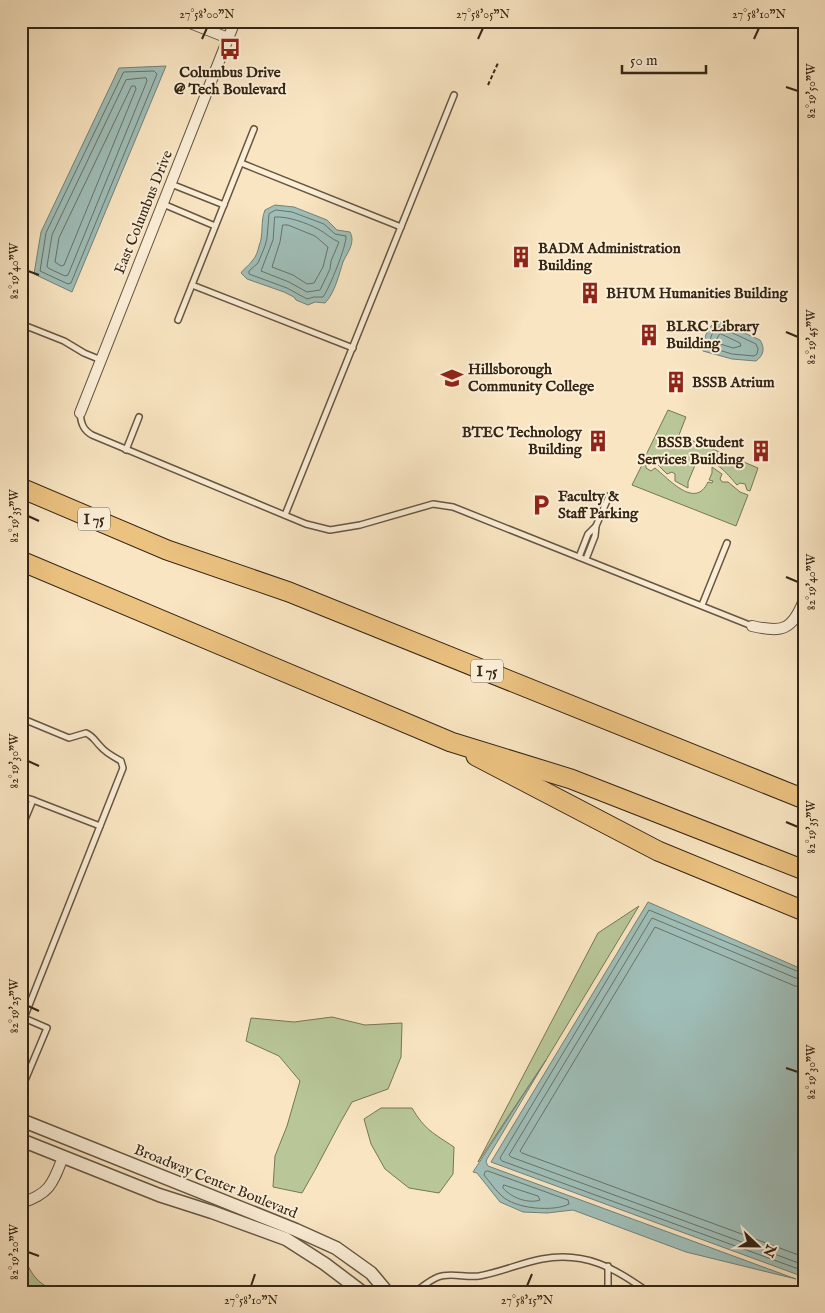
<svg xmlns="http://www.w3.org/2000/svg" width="825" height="1313" font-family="'IM FELL English',serif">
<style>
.green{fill:#b8c698;stroke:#767656}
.water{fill:#9fbeb8;stroke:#758177}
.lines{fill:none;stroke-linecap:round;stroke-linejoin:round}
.shore{stroke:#6a7266;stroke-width:1}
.service-casing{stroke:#665640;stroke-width:8}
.minor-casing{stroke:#665640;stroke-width:12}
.tertiary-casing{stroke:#665640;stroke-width:15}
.motorway-casing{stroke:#352615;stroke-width:21}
.path{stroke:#352615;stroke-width:2;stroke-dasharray:4 2.5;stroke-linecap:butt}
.service{stroke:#fbeed7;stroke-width:5}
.minor{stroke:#fbeed7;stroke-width:10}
.tertiary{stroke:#fbeed7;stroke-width:12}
.motorway{stroke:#ecc281;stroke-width:19}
.ticks{fill:none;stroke:#352615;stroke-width:2}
.labels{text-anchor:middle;stroke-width:4;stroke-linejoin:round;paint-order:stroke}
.shield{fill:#fbeed7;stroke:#70624f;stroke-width:1}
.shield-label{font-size:14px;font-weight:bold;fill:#352615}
.poi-label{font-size:15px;font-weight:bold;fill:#352615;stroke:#fbeed7;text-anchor:start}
.street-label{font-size:15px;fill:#352615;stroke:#fbeed7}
.neatline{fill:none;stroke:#352615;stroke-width:2}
.ticks-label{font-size:12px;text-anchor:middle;fill:#352615}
</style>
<rect width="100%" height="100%" fill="#f9e5c2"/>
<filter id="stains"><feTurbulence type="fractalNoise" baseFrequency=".004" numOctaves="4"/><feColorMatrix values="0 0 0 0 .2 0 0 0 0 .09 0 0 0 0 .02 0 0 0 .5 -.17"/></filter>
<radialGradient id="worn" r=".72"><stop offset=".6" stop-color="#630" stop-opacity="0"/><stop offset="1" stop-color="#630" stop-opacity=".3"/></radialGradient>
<!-- green -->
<g class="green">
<path d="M668,410L686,417L679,435L758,468L750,491L747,490L745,484L740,483L737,485C727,474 714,455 696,463L688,482V488L675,481V474L672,472L667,474L657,464L644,459Z"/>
<path d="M643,463L646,464V468L651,471L655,468C669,479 695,510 708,482L712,483L713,481L709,480L712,473V467L722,474L720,479L722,482H728L740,492L748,495L736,526L632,485Z"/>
<path d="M639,906L546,1060L478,1162L598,933Z"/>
<path d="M332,1017L365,1025L402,1023L401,1057L388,1089L352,1102C334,1132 320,1163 302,1193L273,1187L275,1156L287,1126L300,1081L279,1056L246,1041L251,1018L294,1022Z"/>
<path d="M381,1108H412C425,1130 433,1133 454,1147L453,1174L439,1193L409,1188L385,1169L371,1144L364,1119Z"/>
<path d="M21,1249C30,1275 42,1295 73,1289L78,1292H21Z"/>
</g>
<!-- water -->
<g class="water">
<path d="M166,66L72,292L34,274L41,232L119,68Z"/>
<path d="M275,205L294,207L327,220L337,230L350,232C351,234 352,237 352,239C352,248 346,255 343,262C339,274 335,293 325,303L315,302L308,305L296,300L294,297L284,292L247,279L241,273C244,268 249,266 252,261C256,257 258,251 259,246C264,234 260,222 265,210Z"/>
<path d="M720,322L760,340C765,348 764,355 756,361L732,359L703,351L702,347C706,336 707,323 720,322Z"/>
<path d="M648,902L804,970V1277L491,1162Z"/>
<path d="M546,1060L487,1159L486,1162L488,1166L796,1279L686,1252L573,1210L547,1213L523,1212L500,1202L477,1173L473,1172Z"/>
</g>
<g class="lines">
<!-- shore -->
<g class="shore">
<path d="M124,72L154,71L157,74L71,283L68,284L40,271L46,233Z"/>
<path d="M146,78L147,81L68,275L65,276L48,268L47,266L52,235L126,80Z"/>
<path d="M132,86H135L136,89L64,265L61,266L55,262L59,238Z"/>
<path d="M276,210L292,212L324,224L335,234L346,236C347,245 329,289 323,297H314L307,299L287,288L249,274V271L258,263L265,246L267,238L269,214Z"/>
<path d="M275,217C287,216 307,223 318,229C326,233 331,239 339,242L331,261L330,269L320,290L307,292L289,282L261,271L273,240Z"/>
<path d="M283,225H288L315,236L328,247L323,267L314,283L307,284L293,275L272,267L280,242Z"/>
<path d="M720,327L756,344L758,349L757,354L754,356L732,354L709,347L708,345L714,329Z"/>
<path d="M721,334L740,343L741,346L733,348L717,343L716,340L719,335Z"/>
<path d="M804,974L649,910L500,1158L502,1161L804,1271"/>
<path d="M804,980L798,979L652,918L509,1155L511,1157L804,1265"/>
<path d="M804,988L795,986L655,927L520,1151L522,1153L804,1257"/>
<path d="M488,1171L568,1200L569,1204C554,1212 515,1209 502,1196C495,1190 490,1182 484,1175L485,1172Z"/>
<path d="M504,1185L538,1196L540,1200C529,1204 511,1198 503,1188Z"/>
</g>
<!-- service casing -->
<g class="service-casing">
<g id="service">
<path d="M21,22V21"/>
<path d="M241,163L401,227"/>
<path d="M171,184L224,205"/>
<path d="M163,204L215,226"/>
<path d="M192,285L353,348"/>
<path d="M178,320L254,129"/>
<path d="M21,324L64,341L84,353L101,360"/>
<path d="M80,413C81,423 83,430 92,435L306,524L330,530L360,525L433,504L453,507L752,626"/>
<path d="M126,450L139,417"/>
<path d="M285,515L454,95"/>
<path d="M596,526L609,496"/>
<path d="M579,557L588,534L596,526L595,536L586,559"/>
<path d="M702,605L727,543"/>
<path d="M21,720L28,721L69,738L86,733C93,736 95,741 101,747C106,753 114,757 121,761L123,768L24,1018L21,1017"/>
<path d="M21,796L33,800"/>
<path d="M21,829L33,800L100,826"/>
<path d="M21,1024L24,1018L47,1028L21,1090"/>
<path d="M608,1266V1292"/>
<path d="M415,1292C422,1287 430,1280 438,1277C450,1272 466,1278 479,1276C501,1272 521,1263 542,1259C585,1251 615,1268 648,1292"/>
</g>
</g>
<!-- minor casing -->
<g class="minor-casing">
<g id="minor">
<path d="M185,21L228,38"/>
<path d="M80,413L235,21"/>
<path d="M752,626C783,633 792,630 804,600"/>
<path d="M21,1203C50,1194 53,1183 63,1157"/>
</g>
</g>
<!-- tertiary casing -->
<g class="tertiary-casing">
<g id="tertiary">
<path d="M21,1120L296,1230L336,1248L371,1273L387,1292"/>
<path d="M21,1140L159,1195L212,1212L286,1239L325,1264L362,1292"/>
</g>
</g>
<!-- motorway casing -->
<g class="motorway-casing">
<g id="motorway">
<path d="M21,488L167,550L289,592L804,799"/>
<path d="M21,561L451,742L571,779L804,870"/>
<path d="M476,756L658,851L804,911"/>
</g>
</g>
<!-- path -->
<path class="path" d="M488,85L498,63"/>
<!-- service -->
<use href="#service" class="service"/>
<!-- minor -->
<use href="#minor" class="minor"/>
<!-- tertiary -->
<use href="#tertiary" class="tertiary"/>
<!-- motorway -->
<use href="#motorway" class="motorway"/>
</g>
<!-- ticks -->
<path class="ticks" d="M202,39L207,28M478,39L483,28M754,39L759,28M786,87L798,91M28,271L39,275M786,332L798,337M28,516L39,521M786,577L798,582M28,761L39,766M786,822L798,827M28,1006L39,1011M786,1068L798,1072M28,1252L39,1256M251,1286L255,1274M527,1286L532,1274"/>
<!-- icons -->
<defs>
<g id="bus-bare" transform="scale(1.725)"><path d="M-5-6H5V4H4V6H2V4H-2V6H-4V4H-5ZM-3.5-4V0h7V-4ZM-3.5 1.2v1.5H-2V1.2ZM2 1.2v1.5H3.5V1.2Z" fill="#8f2418" stroke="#fbeed7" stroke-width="2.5" paint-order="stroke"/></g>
<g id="building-bare" transform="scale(1.725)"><path d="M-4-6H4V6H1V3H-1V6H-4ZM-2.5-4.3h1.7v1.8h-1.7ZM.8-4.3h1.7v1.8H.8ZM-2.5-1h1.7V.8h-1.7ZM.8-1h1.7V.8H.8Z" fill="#8f2418" stroke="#fbeed7" stroke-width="2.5" paint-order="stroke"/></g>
<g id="university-bare" transform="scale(1.725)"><path d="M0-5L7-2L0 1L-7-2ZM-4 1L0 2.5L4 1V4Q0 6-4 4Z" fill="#8f2418" stroke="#fbeed7" stroke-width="2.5" paint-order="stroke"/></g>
<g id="parking-bare" transform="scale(1.725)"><path d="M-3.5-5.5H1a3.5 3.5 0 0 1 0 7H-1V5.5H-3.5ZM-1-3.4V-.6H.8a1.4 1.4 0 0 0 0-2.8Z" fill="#8f2418" stroke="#fbeed7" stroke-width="2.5" paint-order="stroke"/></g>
</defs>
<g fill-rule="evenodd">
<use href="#bus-bare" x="230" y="49"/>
<use href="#building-bare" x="521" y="257"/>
<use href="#building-bare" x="590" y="293"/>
<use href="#building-bare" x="649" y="335"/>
<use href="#university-bare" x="452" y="378"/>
<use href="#building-bare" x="676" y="382"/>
<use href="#building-bare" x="598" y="441"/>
<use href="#building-bare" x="761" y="451"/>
<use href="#parking-bare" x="541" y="505"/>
</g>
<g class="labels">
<!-- shield labels -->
<g class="shield">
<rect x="78" y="507.5" width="32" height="23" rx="4"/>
<rect x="471" y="659.5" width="32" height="23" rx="4"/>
</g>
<g class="shield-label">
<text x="94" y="524">I 75</text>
<text x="487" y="676">I 75</text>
</g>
<!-- poi labels -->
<g class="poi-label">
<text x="230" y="77" text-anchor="middle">Columbus Drive<tspan x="230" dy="17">@ Tech Boulevard</tspan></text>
<text x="538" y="253">BADM Administration<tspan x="538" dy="17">Building</tspan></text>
<text x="606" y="298">BHUM Humanities Building</text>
<text x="666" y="331">BLRC Library<tspan x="666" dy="17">Building</tspan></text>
<text x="468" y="374">Hillsborough<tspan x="468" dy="17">Community College</tspan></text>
<text x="692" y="387">BSSB Atrium</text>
<text x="582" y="437" text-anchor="end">BTEC Technology<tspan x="582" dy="17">Building</tspan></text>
<text x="744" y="447" text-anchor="end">BSSB Student<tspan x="744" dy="17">Services Building</tspan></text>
<text x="558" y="501">Faculty &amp;<tspan x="558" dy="17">Staff Parking</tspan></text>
</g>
<!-- street labels -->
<g class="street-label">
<text transform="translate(143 212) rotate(-68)" y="5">East Columbus Drive</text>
<text transform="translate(216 1181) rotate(22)" y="5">Broadway Center Boulevard</text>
</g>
</g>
<!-- margin -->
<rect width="825" height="1313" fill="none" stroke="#f9e5c2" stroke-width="55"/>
<!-- north arrow -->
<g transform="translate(758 1246) rotate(112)" stroke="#fbeed7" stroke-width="4" paint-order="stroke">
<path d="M0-4L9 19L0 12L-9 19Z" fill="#352615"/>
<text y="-8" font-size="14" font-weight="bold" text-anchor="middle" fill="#352615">N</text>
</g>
<!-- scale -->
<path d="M622 65v8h84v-8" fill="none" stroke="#352615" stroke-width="2.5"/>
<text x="630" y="65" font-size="15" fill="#352615" stroke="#fbeed7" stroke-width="4" paint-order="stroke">50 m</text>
<rect x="28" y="28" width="770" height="1258" class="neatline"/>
<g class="ticks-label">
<text x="207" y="18">27°58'00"N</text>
<text x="483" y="18">27°58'05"N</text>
<text x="759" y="18">27°58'10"N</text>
<text transform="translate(811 91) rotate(-90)" y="4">82°19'50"W</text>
<text transform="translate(14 271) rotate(-90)" y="4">82°19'40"W</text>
<text transform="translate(811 337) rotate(-90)" y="4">82°19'45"W</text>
<text transform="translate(14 516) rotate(-90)" y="4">82°19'35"W</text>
<text transform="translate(811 582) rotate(-90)" y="4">82°19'40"W</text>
<text transform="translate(14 761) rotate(-90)" y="4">82°19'30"W</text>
<text transform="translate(811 827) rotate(-90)" y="4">82°19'35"W</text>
<text transform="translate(14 1006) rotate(-90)" y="4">82°19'25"W</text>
<text transform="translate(811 1072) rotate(-90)" y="4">82°19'30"W</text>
<text transform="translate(14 1252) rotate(-90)" y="4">82°19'20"W</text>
<text x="251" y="1304">27°58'10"N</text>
<text x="527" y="1304">27°58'15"N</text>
</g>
<rect width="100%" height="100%" filter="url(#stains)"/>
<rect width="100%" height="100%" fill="url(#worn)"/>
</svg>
